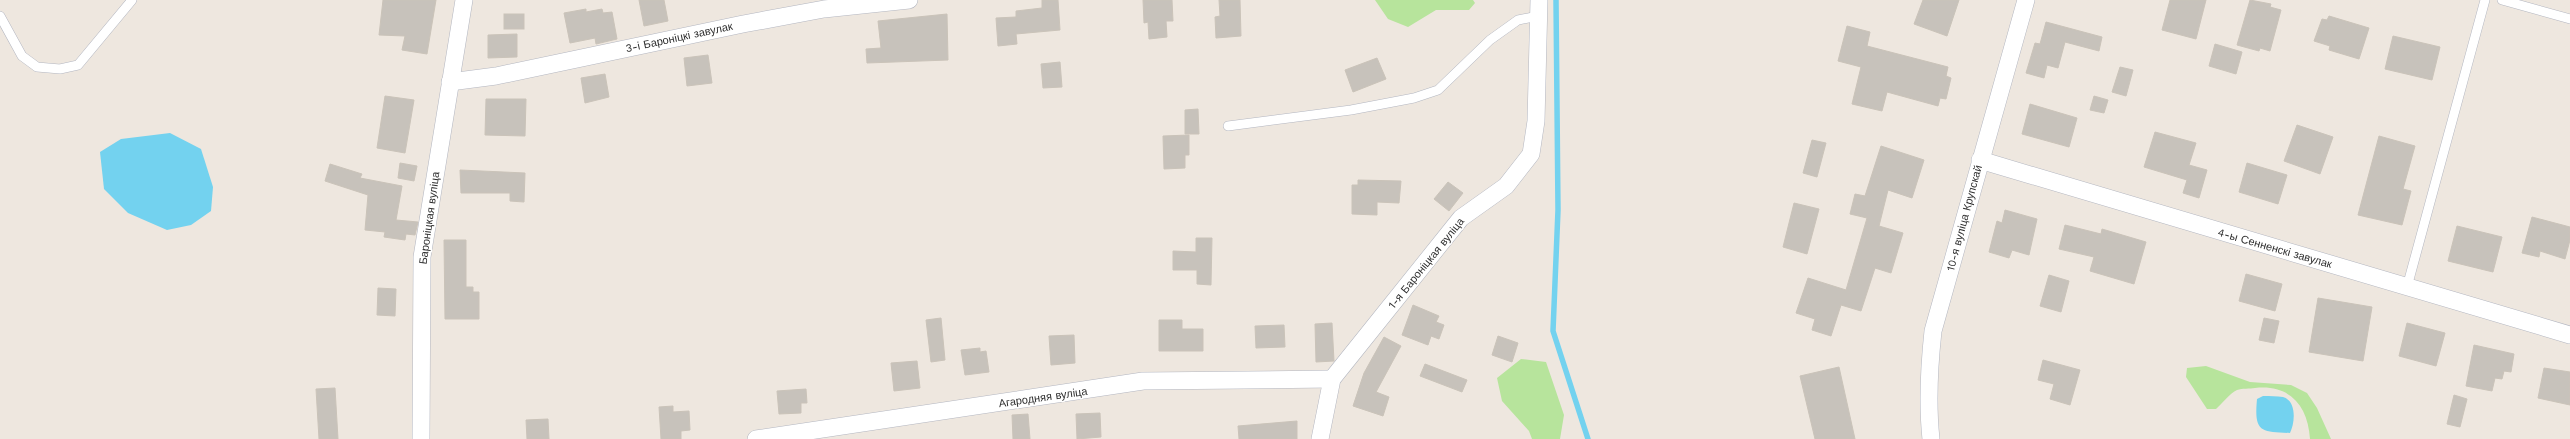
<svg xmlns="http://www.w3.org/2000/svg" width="2570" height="439" font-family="'Work Sans',sans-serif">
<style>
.green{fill:#b7e49c}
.water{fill:#73d2ef}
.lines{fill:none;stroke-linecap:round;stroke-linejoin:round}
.stream{stroke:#73d2ef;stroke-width:5.5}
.building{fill:#c7c2bb;stroke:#cac3b9}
.service-casing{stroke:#b3b6c0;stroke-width:10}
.minor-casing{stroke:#b3b6c0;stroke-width:18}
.service{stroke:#fff;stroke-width:9}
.minor{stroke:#fff;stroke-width:17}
.labels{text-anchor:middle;stroke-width:3;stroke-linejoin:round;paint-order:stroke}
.street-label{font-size:11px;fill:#2d2d2d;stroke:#fff}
</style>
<rect width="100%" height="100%" fill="#eee7df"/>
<!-- green -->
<g class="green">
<path d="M1375,0H1473L1475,3L1469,10H1436L1408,27L1388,19Z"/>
<path d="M1521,359L1546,362L1564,415L1560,439H1532L1529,431L1502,401L1497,378Z"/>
<path d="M2206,366L2250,382L2291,385L2307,393L2317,408L2331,439H2310C2308,406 2290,384 2255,388C2250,389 2242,388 2237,390C2230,393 2222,404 2216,409H2207L2186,377L2187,368Z"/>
</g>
<!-- water -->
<g class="water">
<path d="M170,133L201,149L213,187L211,211L191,225L167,230L128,213L104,189L100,152L121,139Z"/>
<path d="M2263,396C2270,396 2277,396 2283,397C2297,401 2295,423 2290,433C2260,432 2254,432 2257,399Z"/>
</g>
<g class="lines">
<!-- stream -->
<path class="stream" d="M1556,0L1558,210L1553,331L1588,439"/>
</g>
<!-- building -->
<g class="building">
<path d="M383,0H436L427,54L402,50L405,36L379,35Z"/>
<path d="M639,0H664L668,21L644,26Z"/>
<path d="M1042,0H1058L1060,30L1016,34L1017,44L998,46L996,18L1016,17V11L1042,8Z"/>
<path d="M1143,0H1172L1173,21H1166L1167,37L1149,39L1148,22L1144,23Z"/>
<path d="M1219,0H1240L1241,36L1216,38L1215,17L1220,16Z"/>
<path d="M1923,0H1959L1947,36L1914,24Z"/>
<path d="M2170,0H2206L2196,39L2162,30Z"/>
<path d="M2250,0L2271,4L2270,7L2281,10L2270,51L2260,48L2259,51L2237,45Z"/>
<path d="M586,9V12L602,9L603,13L612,12L617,39L596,44L595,38L570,43L564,13Z"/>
<rect x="504" y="14" width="20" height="15"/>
<path d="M947,14L948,60L867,63L866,49L881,48L878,21Z"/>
<path d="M2329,16L2369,28L2359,59L2329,50L2330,46L2314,41L2322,19L2327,20Z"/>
<path d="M2046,22L2102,37L2099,51L2065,42L2058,68L2047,65L2044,78L2026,73L2035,43L2040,44Z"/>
<path d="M1847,26L1870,32L1867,46L1948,67L1946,76L1951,78L1946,99L1940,98L1938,106L1887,92L1882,111L1852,104L1861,67L1838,61Z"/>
<path d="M517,34V57L488,58V35Z"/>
<path d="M2393,36L2440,47L2432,80L2385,69Z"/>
<path d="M2215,44L2242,52L2236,74L2209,66Z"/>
<path d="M708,55L712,83L687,86L684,58Z"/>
<path d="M1377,58L1386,79L1353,92L1345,70Z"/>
<path d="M1060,62L1062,87L1043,88L1041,64Z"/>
<path d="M2120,67L2133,70L2126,96L2112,92Z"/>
<path d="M605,74L609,97L585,103L581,78Z"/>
<path d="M385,96L414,100L405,153L377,148Z"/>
<path d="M2094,96L2108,100L2104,113L2090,110Z"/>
<path d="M486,99H526L525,136L485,135Z"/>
<path d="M2030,104L2077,118L2069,147L2022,134Z"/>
<path d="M1198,109L1199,134H1185V110Z"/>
<path d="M2297,125L2333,137L2320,174L2284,161Z"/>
<path d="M2155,132L2196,143L2189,165L2207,170L2199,198L2183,193L2187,180L2144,167Z"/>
<path d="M1189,135V155H1185V168L1164,169L1163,136Z"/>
<path d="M2379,136L2415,146L2403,189L2411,191L2402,225L2358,215Z"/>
<path d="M1812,140L1826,143L1817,177L1803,173Z"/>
<path d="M1881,146L1924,160L1912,198L1888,190L1879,226L1903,233L1891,273L1875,268L1861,311L1841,305L1831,336L1812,330L1815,319L1796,313L1808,278L1846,290L1867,218L1850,214L1855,194L1865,196Z"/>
<path d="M400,163L417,166L414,181L398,178Z"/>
<path d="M2247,163L2287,175L2278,204L2239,192Z"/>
<path d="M330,164L362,174L360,178L402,186L396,220L418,222L415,235L406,234L405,240L384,237L385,232L365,230L368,195L325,181Z"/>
<path d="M460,170L525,173L524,202L510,201V193H461Z"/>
<path d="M1358,180L1401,181L1399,203L1377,202V215L1352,214V185H1358Z"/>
<path d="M1448,182L1463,193L1449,211L1434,199Z"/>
<path d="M1794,203L1819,209L1807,254L1783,247Z"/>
<path d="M2005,210L2037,219L2029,255L2012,250L2009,258L1989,252L1997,221L2002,223Z"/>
<path d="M2532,217L2570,227V240L2565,259L2540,251L2539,257L2522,253Z"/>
<path d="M2065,225L2101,234L2102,229L2146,242L2134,284L2090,271L2094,257L2059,249Z"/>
<path d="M2457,226L2502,237L2493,272L2448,261Z"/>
<path d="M1196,238H1212L1211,285L1197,284V270H1173V251L1196,252Z"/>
<path d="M444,240H466V287H473V292H479V319H445Z"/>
<path d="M2246,274L2282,284L2275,311L2239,301Z"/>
<path d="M2049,275L2069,281L2061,312L2040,306Z"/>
<path d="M378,288L396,289L395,316L377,315Z"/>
<path d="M2318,298L2372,307L2363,361L2309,352Z"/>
<path d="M1413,305L1439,316L1436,322L1444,325L1439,339L1431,336L1428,345L1402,335Z"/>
<path d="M941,318L945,360L931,362L926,320Z"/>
<path d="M2264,318L2279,321L2274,343L2259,340Z"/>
<path d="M1159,320H1182V329H1203V351H1159Z"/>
<path d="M1332,323L1334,361L1316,362L1315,324Z"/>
<path d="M2407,323L2445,333L2436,366L2399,356Z"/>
<path d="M1284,325L1285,347L1256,348L1255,326Z"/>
<path d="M1074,335L1075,363L1051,365L1049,336Z"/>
<path d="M1498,336L1518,343L1512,362L1492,355Z"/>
<path d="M1384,337L1401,346L1376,392L1389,397L1383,416L1353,406L1364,373Z"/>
<path d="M2474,345L2514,354L2511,372L2504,371L2502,379L2495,378L2492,391L2466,386Z"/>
<path d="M980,348V352L986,351L989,372L965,375L961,350Z"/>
<path d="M2043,360L2080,370L2070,405L2050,399L2054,384L2038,380Z"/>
<path d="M917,361L920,388L894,391L891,363Z"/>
<path d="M1425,364L1467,380L1462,392L1420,376Z"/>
<path d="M1839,367L1855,439H1815L1800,376Z"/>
<path d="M2544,368L2570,372V405L2538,398Z"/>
<path d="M335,388L338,439H319L316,389Z"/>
<path d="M806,389L807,403H801V413L779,414L777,391Z"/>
<path d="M2454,395L2467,399L2460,427L2447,424Z"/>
<path d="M673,406V412L689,411L690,430L681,431V439H661L659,407Z"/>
<path d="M1100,413L1101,437L1077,439L1076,414Z"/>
<path d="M1028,414L1030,439H1013L1012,415Z"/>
<path d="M548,419L549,439H527L526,420Z"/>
<path d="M1297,421V439H1239L1238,426Z"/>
</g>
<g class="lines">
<!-- service casing -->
<g class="service-casing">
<g id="service">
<path d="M2502,0L2570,19"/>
<path d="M0,16L22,56L37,67L60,69L78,65L132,0"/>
<path d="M1228,126L1351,110L1414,98L1438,90L1490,40L1518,20L1538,16"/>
<path d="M2407,287L2485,0"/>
</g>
</g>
<!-- minor casing -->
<g class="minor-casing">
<g id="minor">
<path d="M450,82L496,76L743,24L824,9L909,0"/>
<path d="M1980,160L2570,335"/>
<path d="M421,439L422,257L464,0"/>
<path d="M756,439L1143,381L1332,379"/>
<path d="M1320,439L1332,379L1461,218L1506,186L1531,154L1536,121L1539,0"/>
<path d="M1931,439C1927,402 1929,368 1933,331L2026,0"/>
</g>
</g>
<!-- service -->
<use href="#service" class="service"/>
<!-- minor -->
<use href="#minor" class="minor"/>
</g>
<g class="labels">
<!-- street labels -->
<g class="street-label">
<text transform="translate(679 37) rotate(-12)" y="4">3-і Бароніцкі завулак</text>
<text transform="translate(429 218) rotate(-82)" y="4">Бароніцкая вуліца</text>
<text transform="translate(1964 218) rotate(-75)" y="4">10-я вуліца Крупскай</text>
<text transform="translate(2275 248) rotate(16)" y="4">4-ы Сенненскі завулак</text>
<text transform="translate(1426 263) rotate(-51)" y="4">1-я Бароніцкая вуліца</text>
<text transform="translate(1043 397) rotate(-8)" y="4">Агародняя вуліца</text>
</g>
</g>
</svg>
